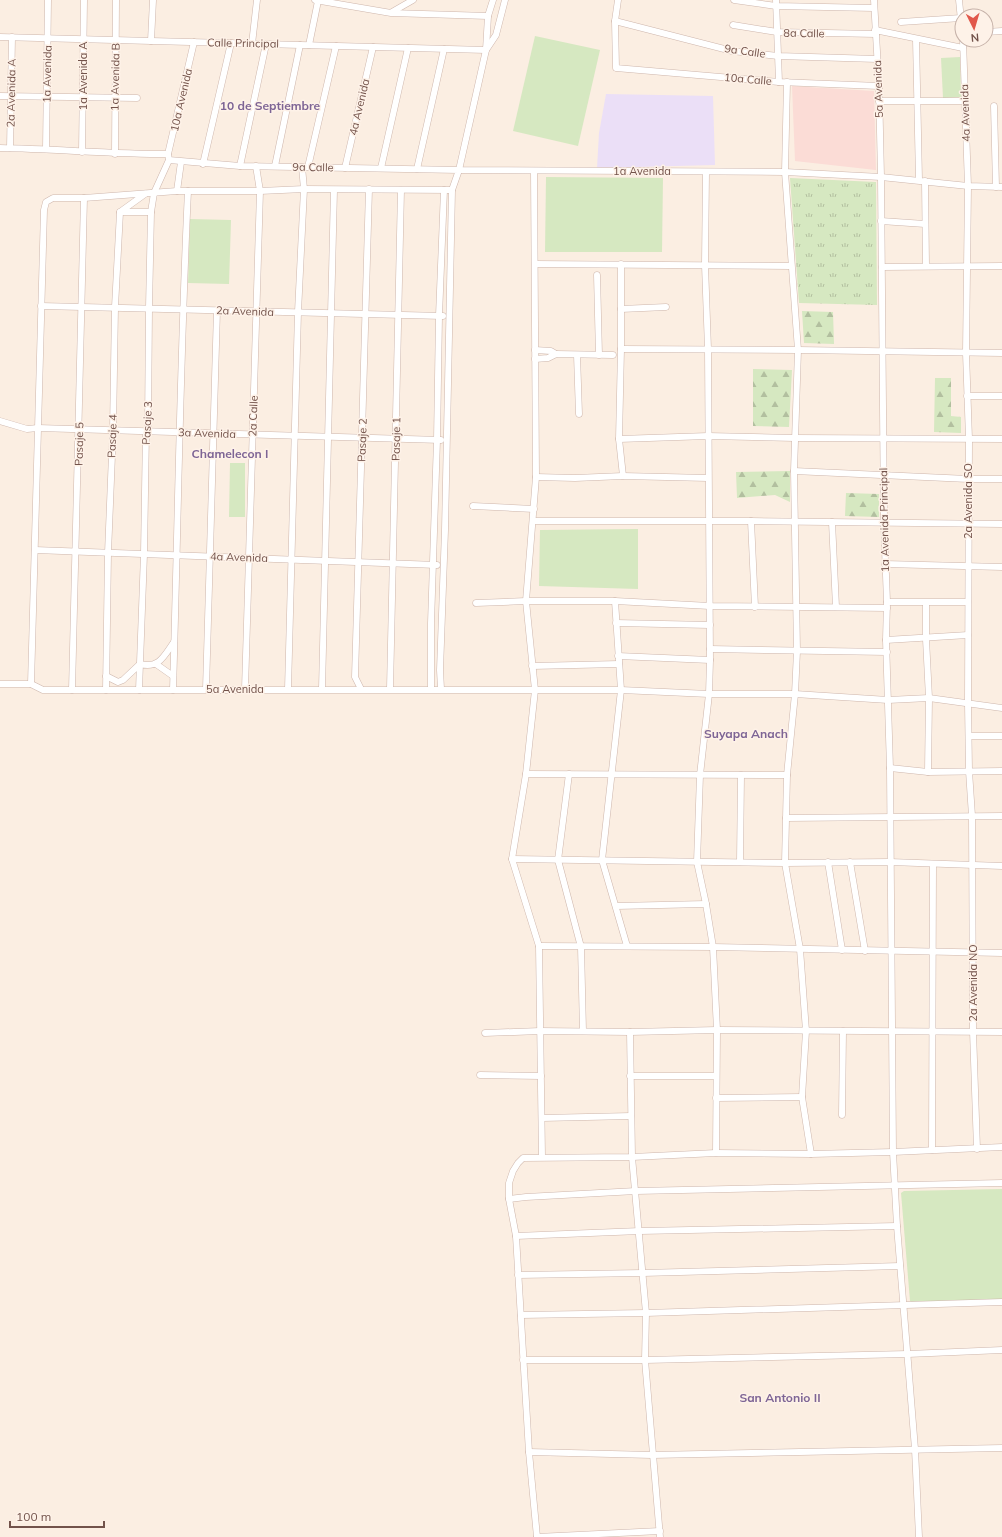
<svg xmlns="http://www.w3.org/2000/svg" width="1002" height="1537" font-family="Mulish,sans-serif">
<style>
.commercial{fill:#fbdcd6}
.education{fill:#ebdff7}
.grass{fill:#d6e8c1}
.forest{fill:url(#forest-firs)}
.park{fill:url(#park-tufts)}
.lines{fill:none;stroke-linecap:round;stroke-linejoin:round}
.street-casing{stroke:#ceb6ac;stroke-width:7}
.street{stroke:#fff;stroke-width:6}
.labels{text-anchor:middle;stroke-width:3;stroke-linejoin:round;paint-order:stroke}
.street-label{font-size:11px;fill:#72524a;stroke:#fef2e8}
.neighbourhood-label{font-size:12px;font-weight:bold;fill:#7e6595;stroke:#fef2e8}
</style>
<defs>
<pattern id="forest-firs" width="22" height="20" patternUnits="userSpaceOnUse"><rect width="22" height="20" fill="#d6e8c1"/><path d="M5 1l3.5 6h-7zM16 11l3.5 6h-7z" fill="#b2bf9f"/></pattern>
<pattern id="park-tufts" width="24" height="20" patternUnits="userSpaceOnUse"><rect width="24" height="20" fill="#d6e8c1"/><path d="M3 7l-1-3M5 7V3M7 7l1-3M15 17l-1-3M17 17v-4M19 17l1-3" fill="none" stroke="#b2bf9f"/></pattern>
</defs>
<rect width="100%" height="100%" fill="#fbeee2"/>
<!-- commercial -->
<path class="commercial" d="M792,86L874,91L876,170L795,161Z"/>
<!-- education -->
<path class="education" d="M606,94L713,96L715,165L597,168L599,133Z"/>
<!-- grass -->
<g class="grass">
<path d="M535,36L600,50L578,146L513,131Z"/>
<path d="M960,57L961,97L943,98L941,58Z"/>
<path d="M546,177L663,178L662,252H545Z"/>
<path d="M190,219L231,220L229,284L188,283Z"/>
<path d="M230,463H245V517H229Z"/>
<path d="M638,529V589L539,586L540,530Z"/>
<path d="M1002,1189V1300L913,1303L910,1301L901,1193L904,1191Z"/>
</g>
<!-- forest -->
<g class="forest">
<path d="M802,311L833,312L834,344L804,343Z"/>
<path d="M753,369L792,370L789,427L753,426Z"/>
<path d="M935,378H951V416L961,417V433L934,432Z"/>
<path d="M790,471V502L775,495L737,498L736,472Z"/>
<path d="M846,493L879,494V517L845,516Z"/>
</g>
<!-- park -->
<path class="park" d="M790,178L876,182L877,305L799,303Z"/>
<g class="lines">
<!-- street casing -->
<g class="street-casing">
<g id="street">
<path d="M315,0L391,13L488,16"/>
<path d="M505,0L496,35L486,50L459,170L785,172L881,177L968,186L1002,187"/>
<path d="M618,0L615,21L616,68L779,82L879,86"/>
<path d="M734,0L776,6L874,8"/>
<path d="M776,0L779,82"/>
<path d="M874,0L879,86L881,177L884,522L887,602L886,640L890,768L893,1152L897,1226L915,1449L919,1537"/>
<path d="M959,0L962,30"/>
<path d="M392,12L413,0"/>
<path d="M615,21L732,51L778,56L877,59"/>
<path d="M901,22L961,18"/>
<path d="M733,25L777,32L876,34"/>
<path d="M875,30L963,48"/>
<path d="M986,32L1002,31"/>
<path d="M0,37L486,50L488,16L493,0"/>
<path d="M916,39L919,180"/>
<path d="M963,40L968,186L966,353L969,439L968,703L969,771L972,816L973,1031L977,1149"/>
<path d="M151,41L153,0"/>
<path d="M194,42L168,154L169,160L240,166L459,170L452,190L445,530L440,670L441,689"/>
<path d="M252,44L257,0"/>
<path d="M309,45L318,1"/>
<path d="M787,82L785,172L798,350L794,471L797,651L795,694L787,775L785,863L800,949L806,1031L802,1097L811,1154"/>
<path d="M0,96L137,98"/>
<path d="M879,101H965"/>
<path d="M994,106L996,187"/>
<path d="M0,148C56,149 112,154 168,154"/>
<path d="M10,148L12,37"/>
<path d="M46,149L48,0"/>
<path d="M82,152L84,0"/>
<path d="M115,154L116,0"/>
<path d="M203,164L231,43"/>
<path d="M240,166L266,44"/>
<path d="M275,166L300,45"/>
<path d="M308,167L336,46"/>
<path d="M345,168L373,47"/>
<path d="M381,168L408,48"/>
<path d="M417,169L444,49"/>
<path d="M534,171L536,477L526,601L535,690L526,774L512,859L539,946L542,1157"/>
<path d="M706,172L705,265L708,349L710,660L709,694L700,775L697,862L706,904L713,947L717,1030L716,1153"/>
<path d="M925,181L926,266"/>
<path d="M177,191L181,162"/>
<path d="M120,212H151"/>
<path d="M881,221L925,224"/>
<path d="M535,264L791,266"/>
<path d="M621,264V349L619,439L623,476"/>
<path d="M882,267L1002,266"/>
<path d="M597,275L599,355"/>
<path d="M41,306L443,316"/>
<path d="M621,309L666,307"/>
<path d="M621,349L798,350L1002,353"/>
<path d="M535,350L551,351L556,354"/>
<path d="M577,355L579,414"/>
<path d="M535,359L548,358L556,354L613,355"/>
<path d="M967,396H1002"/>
<path d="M0,421L27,429L38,428L441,440"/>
<path d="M619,439L708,436L795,438L1002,439"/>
<path d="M794,471L968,479H1002"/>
<path d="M536,477L575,478L623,476L708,478"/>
<path d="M473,506L534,509"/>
<path d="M533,521H751L1002,524"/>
<path d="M751,521L755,607"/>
<path d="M832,522L836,607"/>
<path d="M35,550L437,565"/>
<path d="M885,564L1002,567"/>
<path d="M615,601L621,690L602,860L627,946"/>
<path d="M887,602H968"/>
<path d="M476,603L526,601H615L710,606L887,608"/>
<path d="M926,603V639L929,698L928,772"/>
<path d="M616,623L710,625"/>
<path d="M886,640L968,635"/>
<path d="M710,649L887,652"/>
<path d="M618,656L710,660"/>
<path d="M156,664L173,676"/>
<path d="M532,666L619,664"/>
<path d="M106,676L118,682L123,680L140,664C159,669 164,656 174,642"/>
<path d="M0,684H31L43,690H621L709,694H795L888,700L929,698L1002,708"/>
<path d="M31,684L44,210L46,202L53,198H84L177,191H260L304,189L452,190"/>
<path d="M206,689L217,310"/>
<path d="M245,689L260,191L256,166"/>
<path d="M288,689L298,312L304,189L302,167"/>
<path d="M322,689L334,190"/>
<path d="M361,689L355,677L369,189"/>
<path d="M390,689L401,190"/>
<path d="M431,689V623L437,440L439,316L444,190"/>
<path d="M72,690L84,198"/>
<path d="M106,690L108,553L113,430L115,307L120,212L145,194"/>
<path d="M139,690L144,554L146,431L148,428L149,308L151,212L154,193L169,160"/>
<path d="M173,690C178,524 180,357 188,191"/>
<path d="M969,736H1002"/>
<path d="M890,768L928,772L1002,771"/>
<path d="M526,774L787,775"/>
<path d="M569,774L558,860L581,947L583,1031"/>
<path d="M786,818L1002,816"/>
<path d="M512,859L785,863L890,862L1002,866"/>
<path d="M740,862L741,775"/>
<path d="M828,862L842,950"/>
<path d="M850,862L865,951"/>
<path d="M616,906L706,904"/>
<path d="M539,946L713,947L1002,953"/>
<path d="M630,1032L632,1157L646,1313L645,1360L660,1537"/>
<path d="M485,1033L540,1031L630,1032L717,1030L1002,1032"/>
<path d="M480,1075L541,1076"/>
<path d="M630,1076H716"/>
<path d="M716,1098L802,1097"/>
<path d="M842,1115L843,1031"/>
<path d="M542,1118L631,1116"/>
<path d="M932,1150L933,864"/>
<path d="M509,1199L526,1197L636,1191L1002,1183"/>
<path d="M516,1236L640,1231L897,1226"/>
<path d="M518,1275L643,1273L900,1266"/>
<path d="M521,1315L646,1313L1002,1302"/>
<path d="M523,1360H645L908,1354L1002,1350"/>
<path d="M529,1452L652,1455L1002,1448"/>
<path d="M537,1537L529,1452L516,1236L509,1199V1183L513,1171L518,1163L523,1158L632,1157L716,1153L811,1154L893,1152L1002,1147"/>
<path d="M537,1537L660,1531"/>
</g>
</g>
<!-- street -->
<use href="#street" class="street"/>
</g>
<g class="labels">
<!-- street labels -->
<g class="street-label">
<text transform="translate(804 33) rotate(1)" y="4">8a Calle</text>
<text transform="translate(243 43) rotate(1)" y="4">Calle Principal</text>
<text transform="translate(745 51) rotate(8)" y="4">9a Calle</text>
<text transform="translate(47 74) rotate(-89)" y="4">1a Avenida</text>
<text transform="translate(83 76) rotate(-90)" y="4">1a Avenida A</text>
<text transform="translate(115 77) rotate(-89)" y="4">1a Avenida B</text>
<text transform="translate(748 79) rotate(5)" y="4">10a Calle</text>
<text transform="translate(878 89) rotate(-92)" y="4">5a Avenida</text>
<text transform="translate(11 93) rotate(-89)" y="4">2a Avenida A</text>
<text transform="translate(181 100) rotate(-77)" y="4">10a Avenida</text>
<text transform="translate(359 107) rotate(-77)" y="4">4a Avenida</text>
<text transform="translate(965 113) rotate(-92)" y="4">4a Avenida</text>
<text transform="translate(313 167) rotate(1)" y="4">9a Calle</text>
<text x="642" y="175">1a Avenida</text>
<text transform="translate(245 311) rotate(2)" y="4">2a Avenida</text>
<text transform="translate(253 416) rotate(-88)" y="4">2a Calle</text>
<text transform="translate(147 423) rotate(-87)" y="4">Pasaje 3</text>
<text transform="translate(207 433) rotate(2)" y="4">3a Avenida</text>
<text transform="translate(112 436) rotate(-88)" y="4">Pasaje 4</text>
<text transform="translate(396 439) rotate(-89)" y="4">Pasaje 1</text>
<text transform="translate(362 440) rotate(-88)" y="4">Pasaje 2</text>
<text transform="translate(79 444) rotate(-89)" y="4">Pasaje 5</text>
<text transform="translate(968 501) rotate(-90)" y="4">2a Avenida SO</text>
<text transform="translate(884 520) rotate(-91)" y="4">1a Avenida Principal</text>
<text transform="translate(239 557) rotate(2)" y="4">4a Avenida</text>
<text x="235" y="693">5a Avenida</text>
<text transform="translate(973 983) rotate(-90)" y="4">2a Avenida NO</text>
</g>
<!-- neighbourhood labels -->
<g class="neighbourhood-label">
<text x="270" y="110">10 de Septiembre</text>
<text x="230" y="458">Chamelecon I</text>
<text x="746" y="738">Suyapa Anach</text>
<text x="780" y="1402">San Antonio II</text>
</g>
</g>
<!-- north arrow -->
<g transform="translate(974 28) rotate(175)"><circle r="19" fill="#fef2e8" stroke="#c6b2a9"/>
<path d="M0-3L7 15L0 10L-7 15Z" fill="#e1584b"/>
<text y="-6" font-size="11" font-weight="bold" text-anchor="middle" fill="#72524a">N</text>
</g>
<!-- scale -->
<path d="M10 1521v6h94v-6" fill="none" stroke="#72524a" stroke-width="2"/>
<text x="16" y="1521" font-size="12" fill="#72524a" stroke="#fef2e8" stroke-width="3" paint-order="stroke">100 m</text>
</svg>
